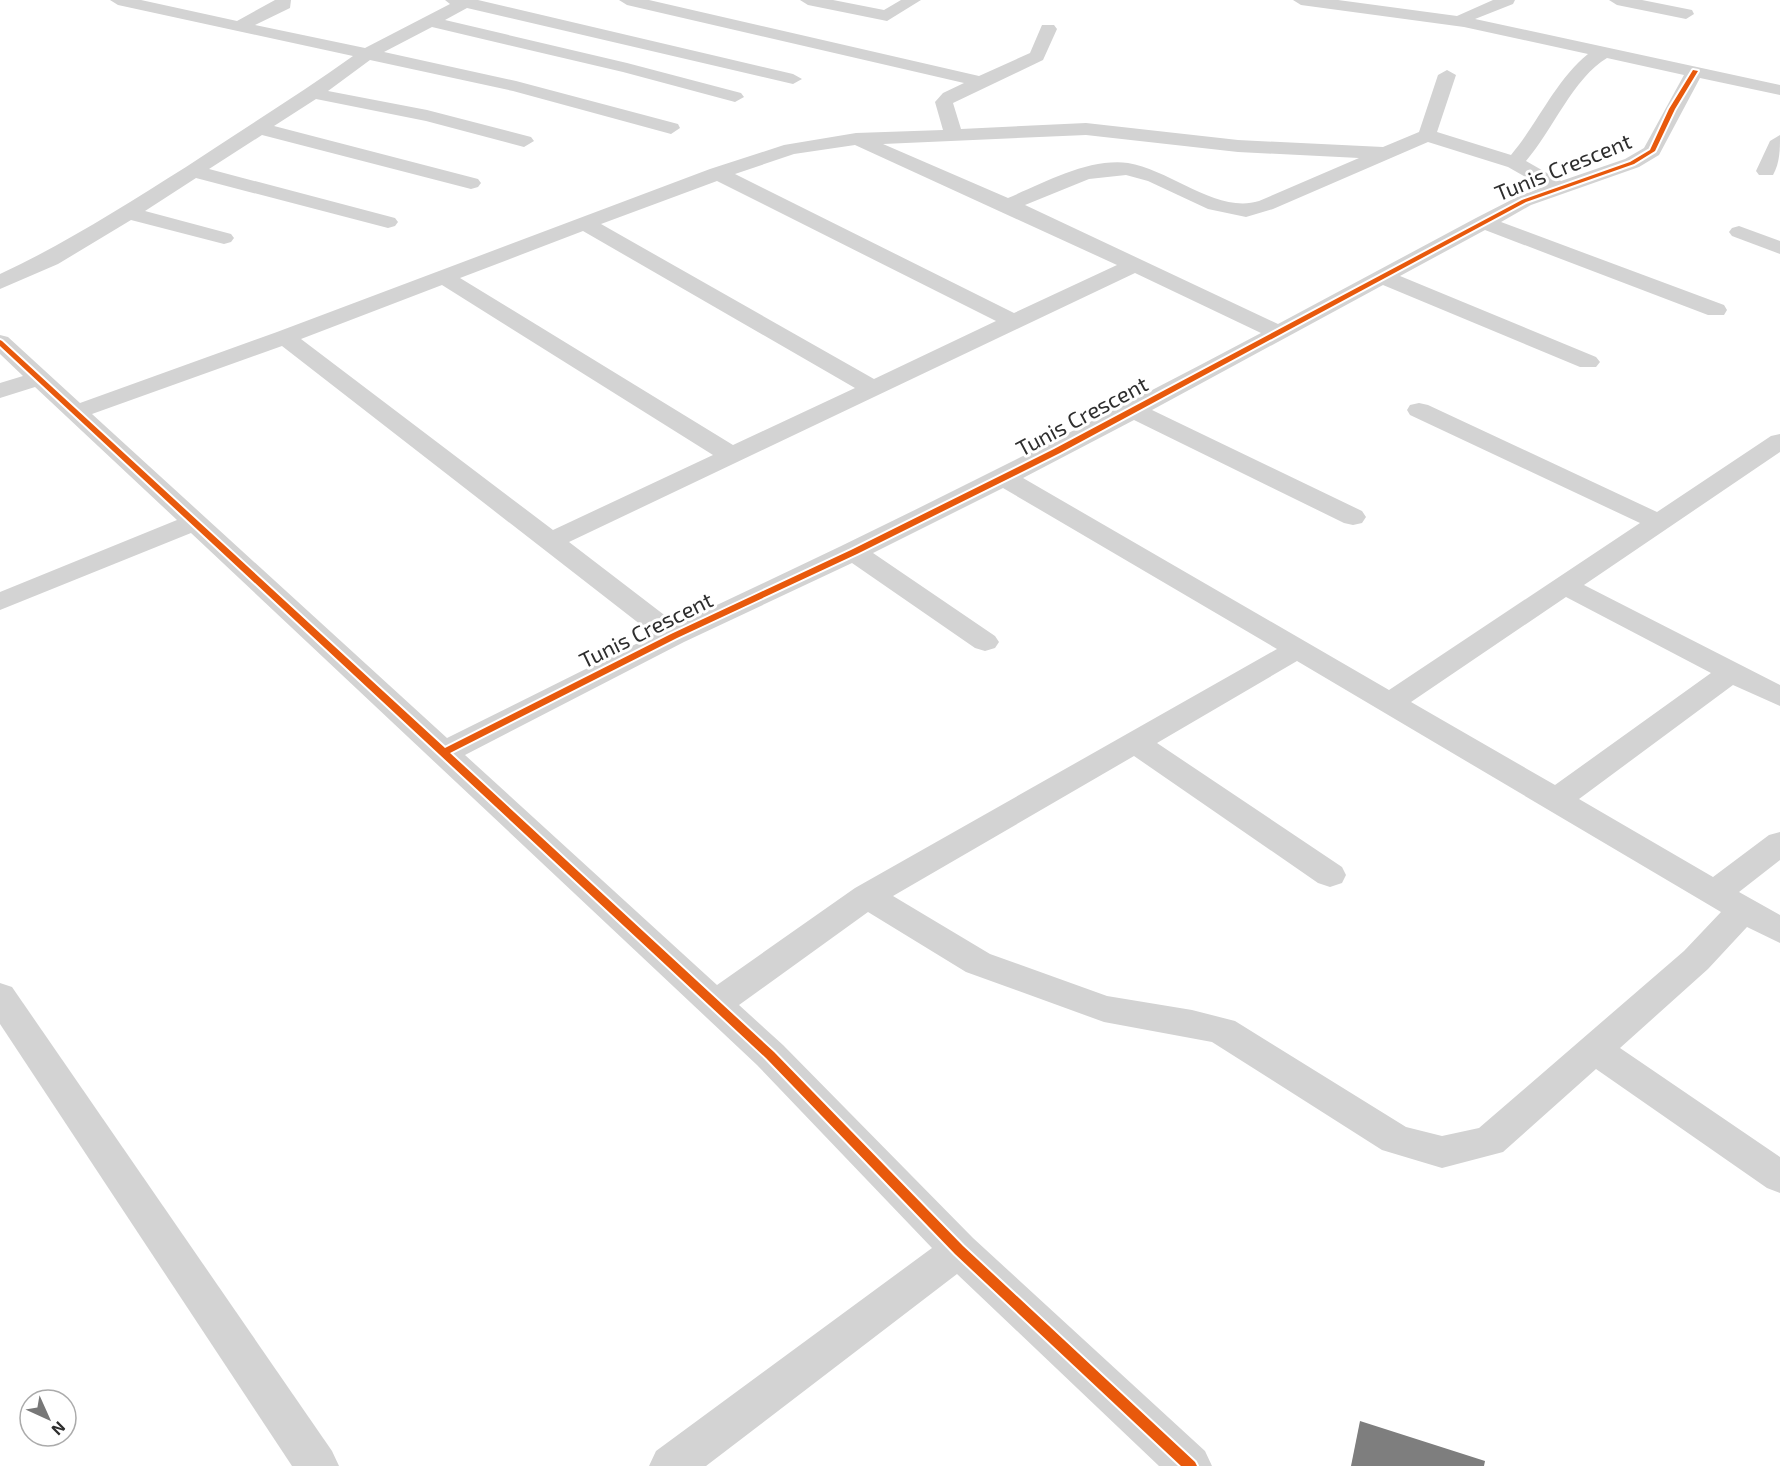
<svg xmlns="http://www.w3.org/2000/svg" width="1780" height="1466" font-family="'Exo 2',sans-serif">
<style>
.building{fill:#7e7e7e}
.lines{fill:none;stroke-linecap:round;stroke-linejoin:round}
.street{fill:#d3d3d3;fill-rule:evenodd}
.cycleway-casing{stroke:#fff;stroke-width:4}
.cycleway{fill:#e8590c;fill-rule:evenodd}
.labels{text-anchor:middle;stroke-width:6;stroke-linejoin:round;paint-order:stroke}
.street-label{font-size:22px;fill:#2e2e2e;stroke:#fff}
</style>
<rect width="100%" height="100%" fill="#fff"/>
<!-- building -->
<path class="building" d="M1360,1421L1485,1461L1484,1466H1351Z"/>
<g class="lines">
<!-- street -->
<g class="street">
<path d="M110,0H141L237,21L275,0H291L290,8L255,25L365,48L450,4L445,0H478L793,74L802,79L793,84L467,8L445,20L627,63L741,93L744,97L735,102L623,72L432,27L384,52L516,81L678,124L680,128L671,134L513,91L370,60L328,91L427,110L531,137L534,141L524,147L426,121L316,99L274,126L478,179L481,183L478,187L471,189L262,135L209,169L395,218L398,222L395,226L388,228L196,178L145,211L231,234L234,238L231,242L224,244L131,220L58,264L0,289V274C65,244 125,205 186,167C242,130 298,95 353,56L118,5Z"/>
<path d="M619,0H649L979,76L1030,53L1042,25H1054L1057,29L1043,60L953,103L961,129L1086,123L1238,140L1383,147L1419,132L1438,75L1447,70L1456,75L1437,132L1511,155C1538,123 1555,81 1588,54L1464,27L1301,5L1293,0H1338L1457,16L1493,0H1515L1513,4L1475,19L1780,85V95L1700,78L1659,155L1639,167L1531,205L1501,222L1724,305L1727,310L1724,315H1708L1485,230L1400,276L1596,357L1600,362L1596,367H1580L1383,285L1152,410L1362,511L1366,517L1362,523L1353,525L1344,523L1134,420L1023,478L1389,690L1640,523L1410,415L1407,410L1410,405L1419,403L1428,405L1657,512L1771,436L1780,434V452L1584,585L1780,685V706L1733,685L1579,799L1713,877L1769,835L1780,832V860L1739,892L1780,915V943L1747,927L1708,969L1620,1048L1780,1157V1193L1767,1188L1596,1069L1503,1152L1442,1168L1382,1150L1212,1042L1104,1022L966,972L868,912L739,1005L783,1045L973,1238L1205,1451L1212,1466H1159L957,1274L706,1466H649L656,1451L932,1248L757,1065L191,533L0,610V592L177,520L35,387L0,398V383L23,376L0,354V335L8,337L80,403L277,332L710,169L784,145L856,133L943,130L935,102L943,93L964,83L627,5ZM1607,58L1684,75L1644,148L1625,159L1561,181L1526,161C1552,131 1574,77 1607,58ZM1086,135L1238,152L1359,158L1259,201C1217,214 1171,170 1128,163C1088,158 1044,183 1008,198L883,144ZM1428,142L1508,167L1543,187L1517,197L1476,218L1278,324L1025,205L1089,179L1126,175L1148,181L1208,209L1246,217L1273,209ZM855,145L1117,265L1014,313L735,174L794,154ZM717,181L996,321L874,379L601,224ZM583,231L855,388L733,445L460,278ZM1135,273L1261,333C1068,435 875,532 676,624L569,542ZM442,285L713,455L553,530L301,339ZM282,346L654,635L447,738L92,414ZM1003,488L1277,649L855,888L717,985L465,755L684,642L852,563L975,648L985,651L995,648L999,642L995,636L873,553ZM1566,597L1711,673L1555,785L1411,702ZM1297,661L1721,912L1684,951L1479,1128L1442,1136L1406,1127L1235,1021L1192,1010L1107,996L990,954L893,896L1134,756L1318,883L1330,887L1342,883L1346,875L1342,867L1157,743Z"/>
<path d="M800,0H833L884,10L901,0H921L887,21L808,5Z"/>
<path d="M1609,0H1642L1692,10L1694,14L1686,19L1617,5Z"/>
<path d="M1780,135C1780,150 1780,162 1773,175H1759L1756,171L1770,141Z"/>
<path d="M1739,226L1780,241V254L1732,236L1729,232L1732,228Z"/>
<path d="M0,983L12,987L332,1451L339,1466H292L0,1024Z"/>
</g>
<!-- cycleway casing -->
<g class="cycleway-casing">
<path id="cycleway" d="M1693,70L1698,71L1675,109L1655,151L1634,164L1526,202L1060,453L857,554L677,638L450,753L774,1052L963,1246L1195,1462L1197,1466H1181L955,1254L766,1058L0,346V340L2,341L445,748L671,634L851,550L1054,449L1522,200L1630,162L1650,150L1669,109Z"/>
</g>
<!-- cycleway -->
<use href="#cycleway" class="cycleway"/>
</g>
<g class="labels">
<!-- street labels -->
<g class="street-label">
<text transform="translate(1563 167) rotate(-22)" y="8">Tunis Crescent</text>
<text transform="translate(1082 416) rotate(-28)" y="8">Tunis Crescent</text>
<text transform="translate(646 630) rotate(-26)" y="8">Tunis Crescent</text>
</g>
</g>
<!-- north arrow -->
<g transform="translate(48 1418) rotate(135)"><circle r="28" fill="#ffffff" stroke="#ababab" stroke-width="1.5"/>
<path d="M0-4.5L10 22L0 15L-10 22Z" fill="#777777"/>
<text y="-9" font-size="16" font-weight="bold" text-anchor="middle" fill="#2e2e2e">N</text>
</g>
</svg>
